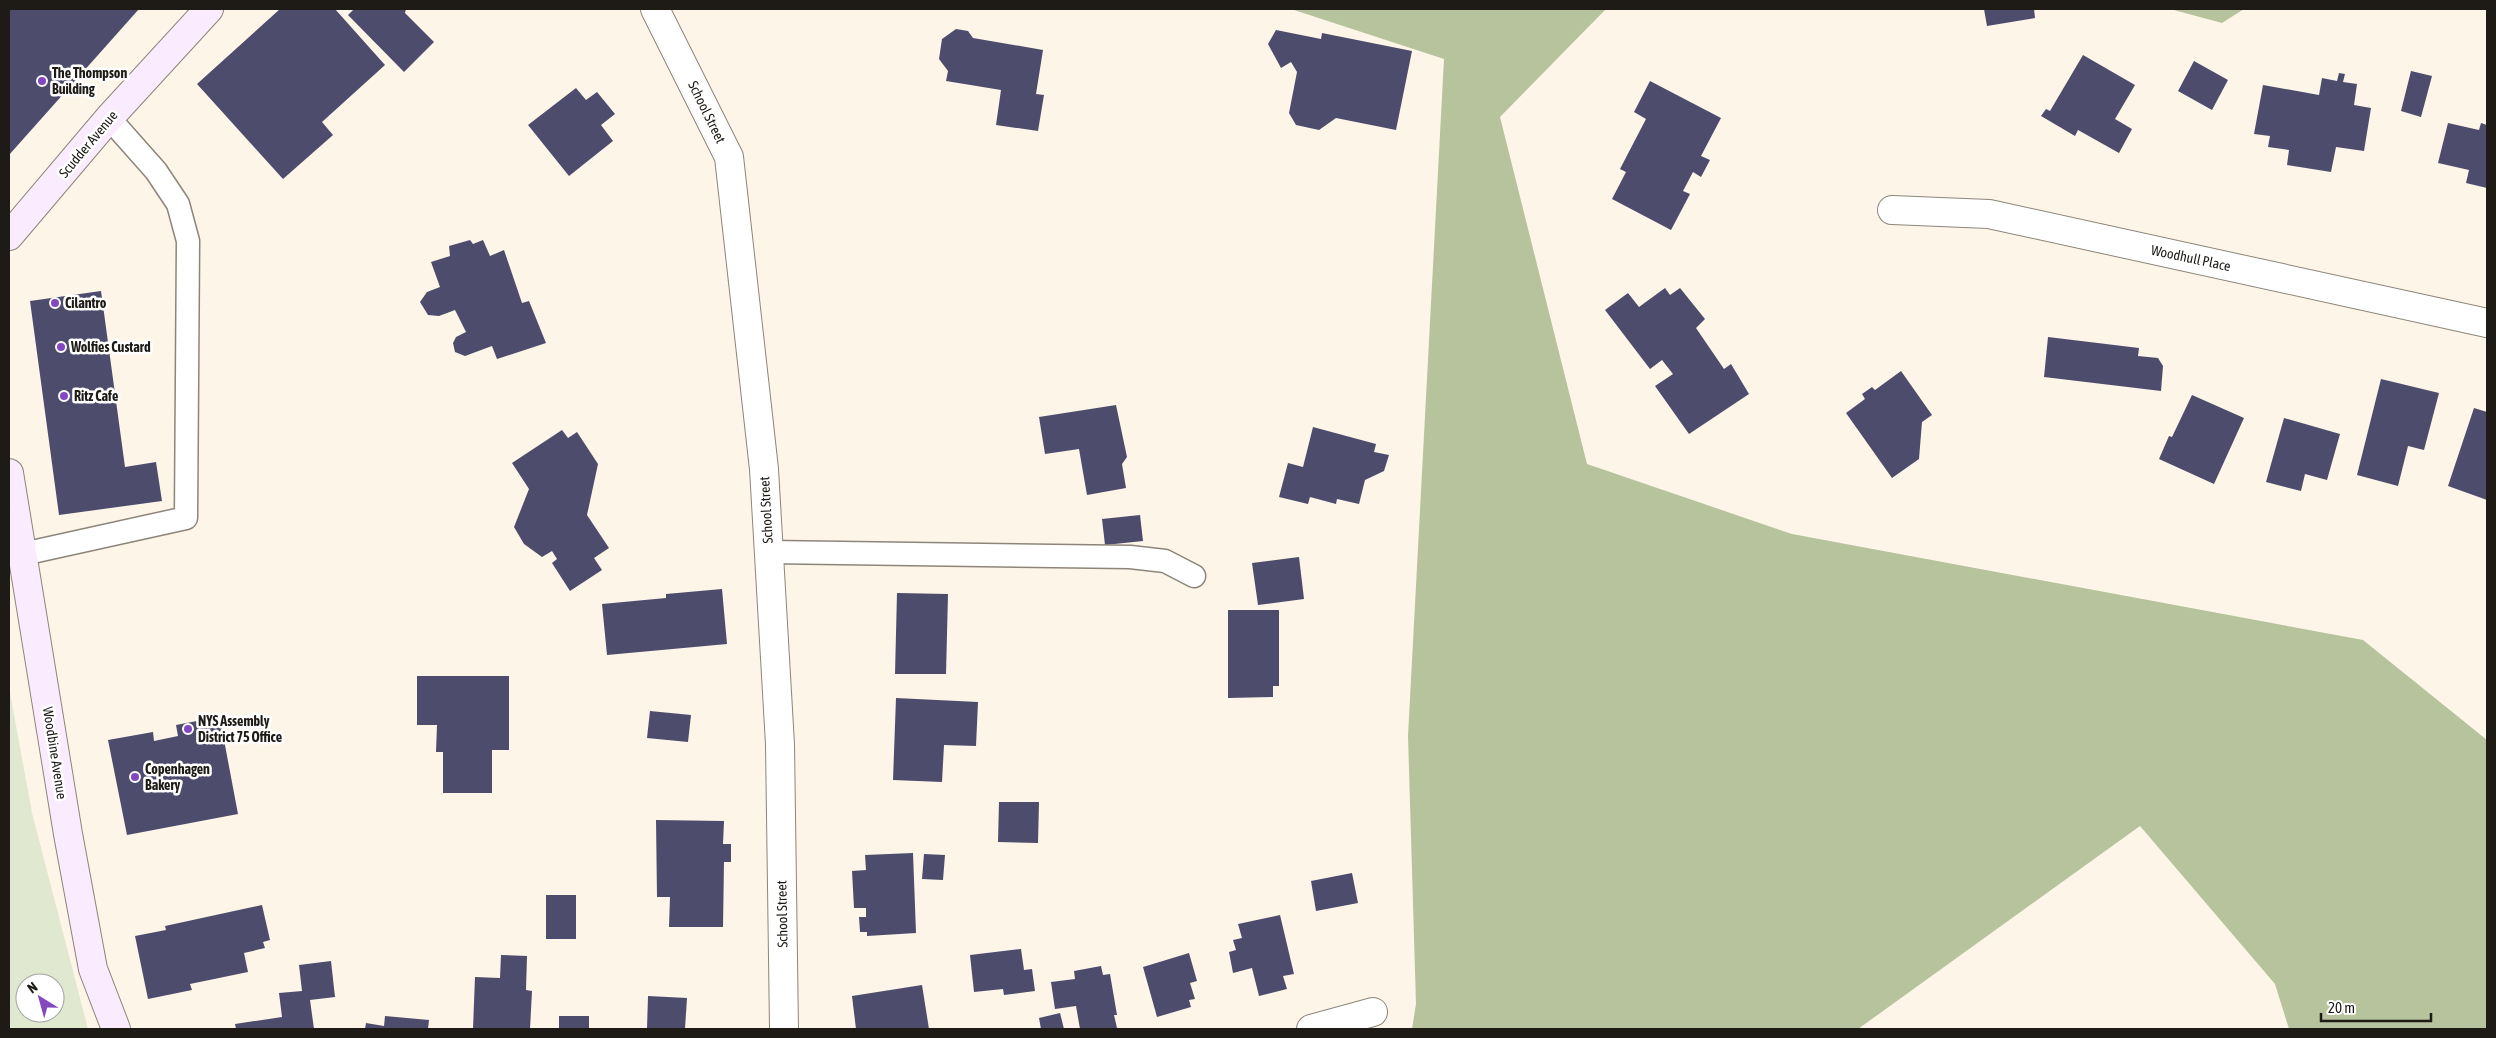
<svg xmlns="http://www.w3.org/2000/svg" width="2496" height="1038" font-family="'Asap Condensed',sans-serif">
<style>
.green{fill:#e0e8cf;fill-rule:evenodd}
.forest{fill:#b7c39d}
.building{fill:#4d4c6d}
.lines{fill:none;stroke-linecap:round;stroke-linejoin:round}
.lane-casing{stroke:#8d857a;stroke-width:25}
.street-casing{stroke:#8d857a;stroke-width:30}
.secondary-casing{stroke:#8d857a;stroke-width:30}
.lane{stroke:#fff;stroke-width:22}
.street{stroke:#fff;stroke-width:28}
.secondary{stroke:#faecfe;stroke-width:28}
.poi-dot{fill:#8348bf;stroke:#fff;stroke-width:2}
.labels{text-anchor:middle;stroke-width:5;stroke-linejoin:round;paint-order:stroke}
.poi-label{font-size:14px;font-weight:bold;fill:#1e1b17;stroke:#fff;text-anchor:start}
.street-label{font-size:14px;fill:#1e1b17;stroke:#fff}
</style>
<rect width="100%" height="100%" fill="#fdf5e8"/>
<!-- green -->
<path class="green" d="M9,687L32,813L88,1029H9ZM25,983H55V1013H25Z"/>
<!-- forest -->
<g class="forest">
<path d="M1291,9H1606L1500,117L1587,464L1792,534L2363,640L2487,740V1029H2289L2275,984L2140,826L1858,1029H1412L1416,1004L1408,736L1444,59Z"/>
<path d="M2170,9H2244L2222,23Z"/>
</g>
<!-- building -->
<g class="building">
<path d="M9,9H139L9,155Z"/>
<path d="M280,9H335L385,65L322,122L333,135L283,179L197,84Z"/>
<path d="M354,9H406L405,13L434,42L404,72L348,15Z"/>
<path d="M1984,9H2034L2035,18L1987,26Z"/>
<path d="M956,29L968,31L973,38L1043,50L1036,94L1044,95L1038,131L996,125L1001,90L946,81L948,71L939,59L942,39Z"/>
<path d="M1276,30L1321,39L1322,33L1412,51L1396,130L1336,118L1319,130L1296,125L1289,113L1297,72L1291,62L1281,68L1268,44Z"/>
<path d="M2083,55L2135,85L2115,119L2132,129L2119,153L2078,130L2075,136L2041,116L2046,109L2050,111Z"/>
<path d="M2194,61L2228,80L2212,110L2178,91Z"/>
<path d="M2411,71L2432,76L2421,117L2401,111Z"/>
<path d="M2339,73L2345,74L2343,82L2357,84L2354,105L2371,108L2364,151L2336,147L2331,172L2287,165L2289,150L2268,147L2270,136L2254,134L2263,85L2319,95L2322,78L2337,81Z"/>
<path d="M1650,81L1721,118L1701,156L1710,160L1701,177L1693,172L1683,191L1690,194L1671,230L1612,199L1626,172L1620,169L1646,119L1634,112Z"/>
<path d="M576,88L586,100L597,92L615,114L601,125L613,141L569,176L528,125Z"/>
<path d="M2448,123L2479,130L2481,123L2487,125V188L2466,183L2469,170L2438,163Z"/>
<path d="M470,240L473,244L483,240L490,256L504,250L522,303L529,301L546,343L497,359L492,346L465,356L455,352L453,343L456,337L466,332L455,310L439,316L428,315L420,302L427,292L440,287L431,262L450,256L449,246Z"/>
<path d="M1665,288L1670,295L1680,288L1705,319L1696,328L1724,369L1731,364L1749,394L1689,434L1655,386L1673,374L1662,360L1650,369L1605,310L1628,293L1639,307Z"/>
<path d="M101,291L125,467L156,462L162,501L59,515L30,301Z"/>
<path d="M2048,337L2139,348L2138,356L2158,358L2163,366L2161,391L2044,377Z"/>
<path d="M1901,371L1932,415L1922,422L1919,459L1892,478L1846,413L1865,399L1862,394L1872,387L1875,390Z"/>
<path d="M2381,379L2439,393L2424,450L2408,446L2398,486L2357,475Z"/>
<path d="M2192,395L2244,418L2214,484L2159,459L2169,436L2172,437Z"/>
<path d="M1116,405L1127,457L1122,464L1126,488L1087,495L1079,449L1045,454L1039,417Z"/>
<path d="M2474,408L2487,412V500L2448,486Z"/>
<path d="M2284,418L2340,434L2327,480L2305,474L2301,491L2266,482Z"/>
<path d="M1313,427L1376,444L1374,452L1389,455L1384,471L1365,480L1359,504L1337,499L1336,504L1310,497L1308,504L1279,497L1288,463L1303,467Z"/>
<path d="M562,430L568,438L577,432L598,464L587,515L609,548L594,558L602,570L570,591L552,563L557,559L552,551L542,557L524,544L514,527L529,489L512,463Z"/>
<path d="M1140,515L1143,541L1105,545L1102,519Z"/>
<path d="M1299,557L1304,599L1258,605L1252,563Z"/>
<path d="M722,589L727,644L607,655L602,604L666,598V594Z"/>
<path d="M897,593L948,594L946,674H895Z"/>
<path d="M1228,610H1279V686H1273V697L1228,698Z"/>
<path d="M417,676H509V750H492V793H443V752H436L437,725H417Z"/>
<path d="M896,698L978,702L976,746L944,745L942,782L893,780Z"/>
<path d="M650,711L691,715L688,742L647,738Z"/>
<path d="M197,721L198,728L221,724L238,814L127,835L108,740L153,732L154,741L178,736L176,725Z"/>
<path d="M999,802H1039L1038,843L998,842Z"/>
<path d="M656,820L724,821L723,844H731V862H724L723,927H669L670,897H657Z"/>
<path d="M913,853L916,933L867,936V932H860L859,917H866V908H854L852,871L866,870L865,855Z"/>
<path d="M924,854L945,855L943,880L922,879Z"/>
<path d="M1352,873L1358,903L1316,911L1311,881Z"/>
<rect x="546" y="895" width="30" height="44"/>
<path d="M262,905L270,940L263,942L265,948L244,953L248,972L190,984L192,990L148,999L135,936L166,930L165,926Z"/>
<path d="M1280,915L1294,974L1283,976L1287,989L1259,996L1252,968L1233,973L1229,952L1236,950L1233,940L1242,938L1238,924Z"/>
<path d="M1021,949L1024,970L1032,969L1035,991L1004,995L1003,989L974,992L970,955Z"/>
<path d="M1189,953L1197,981L1190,983L1195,999L1189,1000L1191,1007L1157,1017L1143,967Z"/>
<path d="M501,955L527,956L526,990L532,991L530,1029H473L475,977L500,978Z"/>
<path d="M331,961L335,997L310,1000L314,1029H236L235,1024L282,1017L279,993L302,991L299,965Z"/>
<path d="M1101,966L1103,975L1110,974L1117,1015H1114L1117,1028L1080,1029L1076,1006L1055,1009L1051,982L1075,979L1074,971Z"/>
<path d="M922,985L929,1029H856L852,996Z"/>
<path d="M648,996L687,998L685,1029H647Z"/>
<path d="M1060,1013L1064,1029H1041L1039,1018Z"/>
<path d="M385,1016L429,1020L428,1029H365L366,1023L384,1026Z"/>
<rect x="559" y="1016" width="30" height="13"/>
</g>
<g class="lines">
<!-- lane casing -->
<g class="lane-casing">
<g id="lane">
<path d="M769,552L1130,557L1165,561L1194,576"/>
<path d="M23,554L186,518L188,241L178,204L156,171L109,118"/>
</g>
</g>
<!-- street casing -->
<g class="street-casing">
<g id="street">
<path d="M655,9L729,157L764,469L780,744L784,1029"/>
<path d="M1892,210L1989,214L2487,323"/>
<path d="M1311,1029L1373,1012"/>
</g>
</g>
<!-- secondary casing -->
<g class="secondary-casing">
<g id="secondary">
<path d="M9,236L109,118L209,9"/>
<path d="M9,473L68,834L93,969L116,1029"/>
</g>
</g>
<!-- lane -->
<use href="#lane" class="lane"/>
<!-- street -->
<use href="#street" class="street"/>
<!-- secondary -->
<use href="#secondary" class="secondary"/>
</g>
<!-- markers -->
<g class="poi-dot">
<circle cx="42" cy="81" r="5"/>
<circle cx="55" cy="303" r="5"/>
<circle cx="61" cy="347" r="5"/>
<circle cx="64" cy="396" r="5"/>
<circle cx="188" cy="729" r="5"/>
<circle cx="135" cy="777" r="5"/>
</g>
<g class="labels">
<!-- poi labels -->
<g class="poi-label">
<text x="52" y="78">The Thompson<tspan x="52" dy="16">Building</tspan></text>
<text x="65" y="308">Cilantro</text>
<text x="71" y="352">Wolfies Custard</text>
<text x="74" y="401">Ritz Cafe</text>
<text x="198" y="726">NYS Assembly<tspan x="198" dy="16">District 75 Office</tspan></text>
<text x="145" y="774">Copenhagen<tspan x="145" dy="16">Bakery</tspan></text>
</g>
<!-- street labels -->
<g class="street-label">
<text transform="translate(707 112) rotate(64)" y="5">School Street</text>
<text transform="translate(88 144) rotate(-50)" y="5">Scudder Avenue</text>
<text transform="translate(2191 258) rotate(12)" y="5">Woodhull Place</text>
<text transform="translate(766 510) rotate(-93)" y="5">School Street</text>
<text transform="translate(55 753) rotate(81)" y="5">Woodbine Avenue</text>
<text transform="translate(782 914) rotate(-91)" y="5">School Street</text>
</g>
</g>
<!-- border -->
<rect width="2496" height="1038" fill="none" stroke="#1e1b17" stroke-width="20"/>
<!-- north arrow -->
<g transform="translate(40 998) rotate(323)"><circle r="24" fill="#ffffff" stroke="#a5a4a2"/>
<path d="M0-4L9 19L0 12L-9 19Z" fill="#8348bf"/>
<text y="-8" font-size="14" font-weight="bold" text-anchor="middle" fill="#1e1b17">N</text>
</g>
<!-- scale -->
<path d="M2321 1013v8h110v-8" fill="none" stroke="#1e1b17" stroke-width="2.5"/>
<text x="2328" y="1013" font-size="15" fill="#1e1b17" stroke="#ffffff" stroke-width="4" paint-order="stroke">20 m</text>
</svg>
